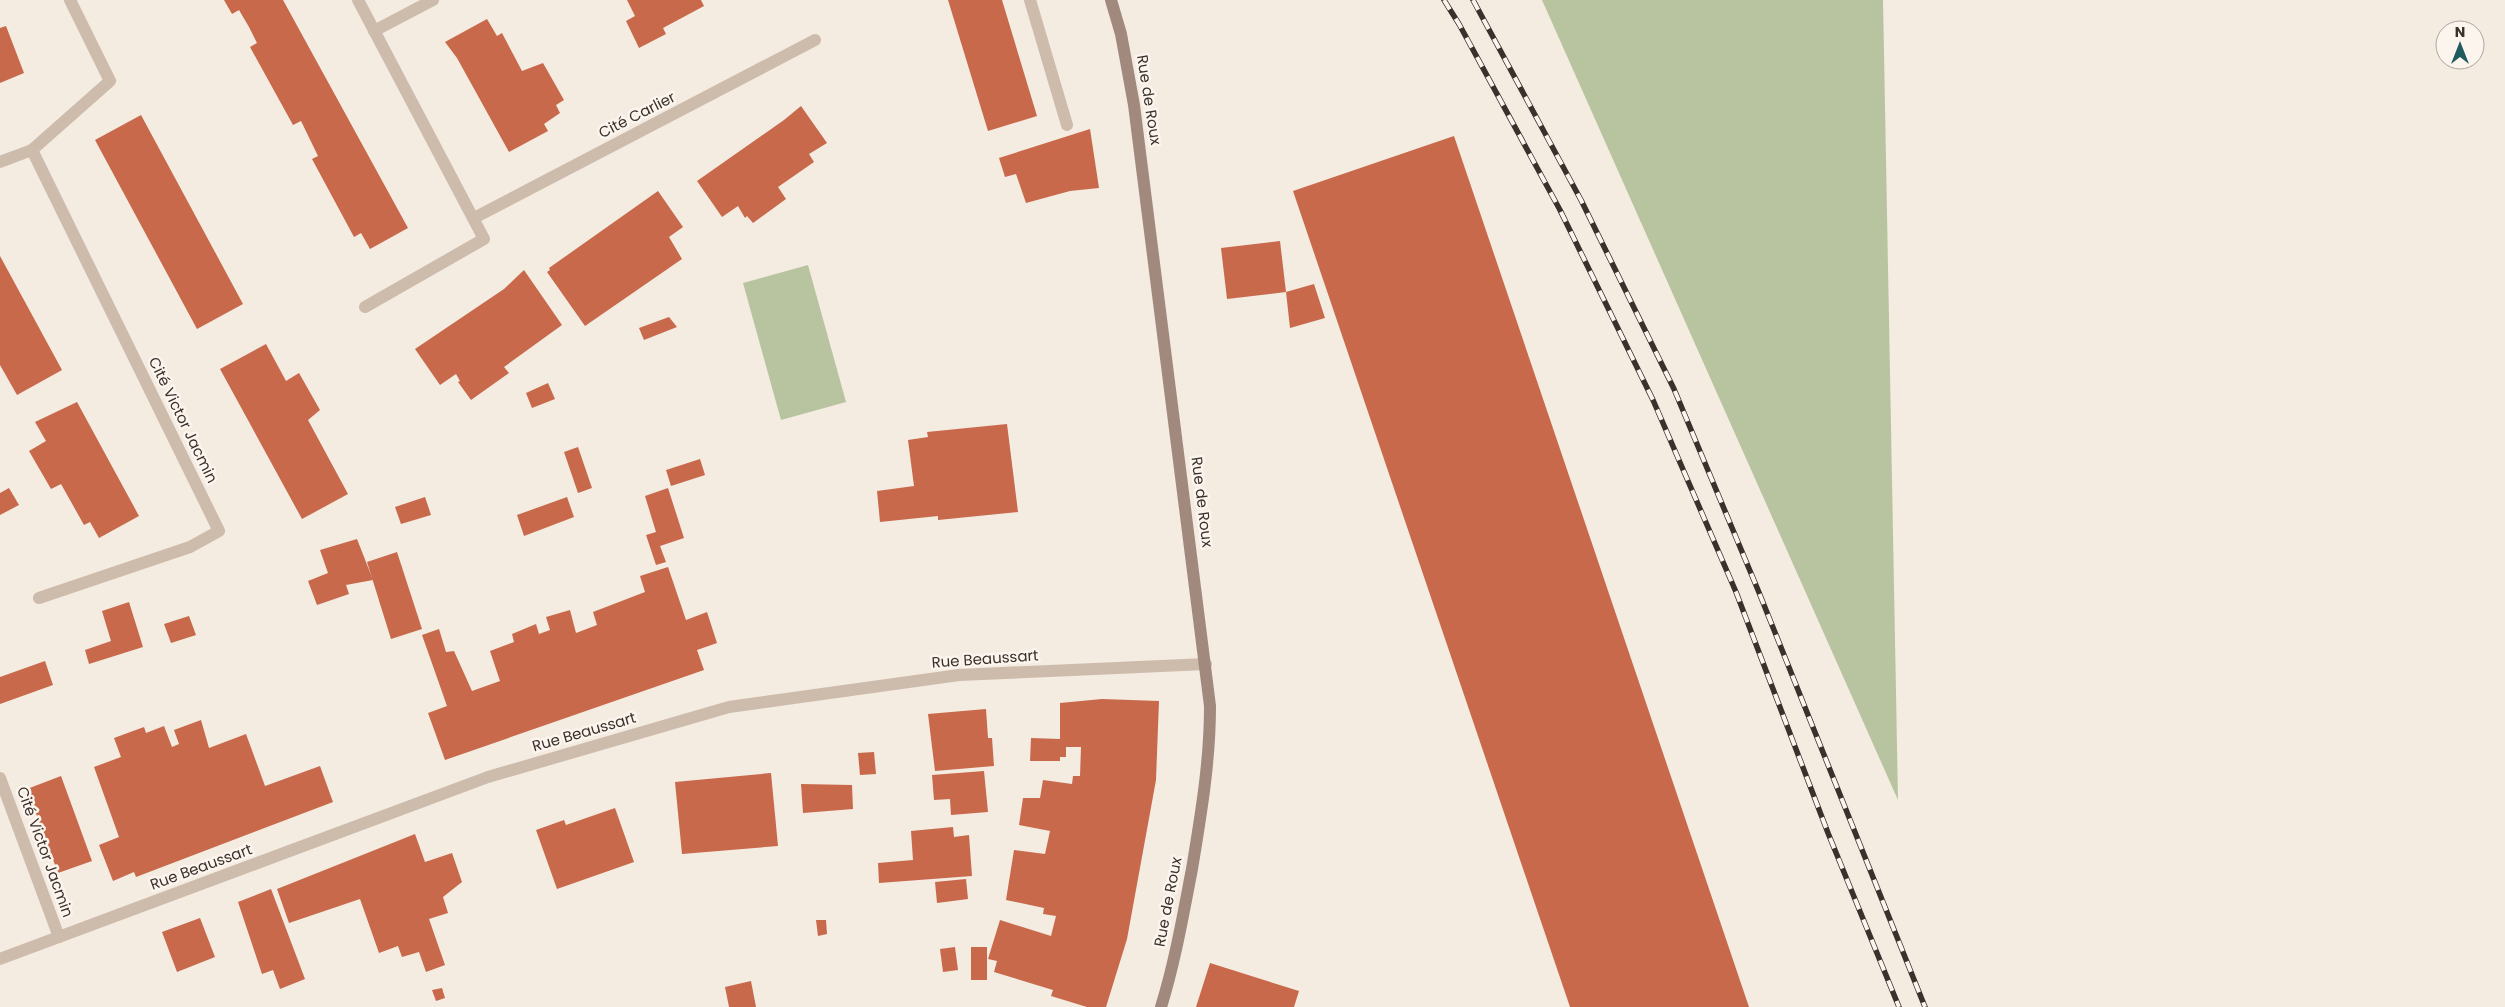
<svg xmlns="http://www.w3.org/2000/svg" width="2505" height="1007" font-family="Poppins,sans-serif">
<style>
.green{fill:#b8c4a0}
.building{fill:#c8694b}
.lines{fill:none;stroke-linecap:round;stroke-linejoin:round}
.street{stroke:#cdbbac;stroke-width:12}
.secondary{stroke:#a18a7d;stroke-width:12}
.rail-casing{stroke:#3b302b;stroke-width:5.5}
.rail{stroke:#fbf5ee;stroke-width:4;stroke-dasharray:11;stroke-linecap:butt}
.labels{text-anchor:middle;stroke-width:5;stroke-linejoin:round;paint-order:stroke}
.street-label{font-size:15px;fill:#3b302b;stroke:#fbf5ee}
</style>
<rect width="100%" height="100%" fill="#f4ebe1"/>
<!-- green -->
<g class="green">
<path d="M1542,0H1883L1898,800Z"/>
<path d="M808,265L846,402L781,420L743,283Z"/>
</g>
<!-- building -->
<g class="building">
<path d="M224,0H283L408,228L370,249L361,233L354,237L312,159L318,156L301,121L293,125L250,47L257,43L249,27L239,10L232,14Z"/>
<path d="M627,0H701L704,6L663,28L666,34L639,48L626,21L635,16Z"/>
<path d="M948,0H1002L1037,116L988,131Z"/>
<path d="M487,19L497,36L502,33L522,71L543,63L564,100L556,105L560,113L544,124L548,131L509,152L457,58L445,42Z"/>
<path d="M6,26L24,73L0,83V28Z"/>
<path d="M801,106L827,143L809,154L814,162L778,187L786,199L753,223L747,216L745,218L738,206L722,217L697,181L784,120Z"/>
<path d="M141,115L243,304L197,329L95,140Z"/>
<path d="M1090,129L1099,188L1070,191L1026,203L1016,174L1005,177L999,158Z"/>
<path d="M1454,136L1749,1007H1570L1293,191Z"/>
<path d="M658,191L683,227L669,237L682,259L585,326L547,272L550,270L549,268Z"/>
<path d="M1280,241L1286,292L1314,284L1325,318L1290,328L1286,292L1227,299L1221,248Z"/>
<path d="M0,256L62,370L17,395L0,365Z"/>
<path d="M524,270L562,325L504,367L509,373L471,400L458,382L460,381L456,374L440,385L415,349L504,289Z"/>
<path d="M669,317L677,327L644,340L639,328Z"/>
<path d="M266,344L286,381L299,373L320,410L308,420L348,494L302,519L220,369Z"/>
<path d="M548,383L555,399L532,408L526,393Z"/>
<path d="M77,402L139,516L99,538L90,522L84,525L61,484L51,489L29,451L46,441L35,422Z"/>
<path d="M1007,424L1018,512L938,520V516L880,522L877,491L914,486L908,440L928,437L927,432Z"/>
<path d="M578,447L592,488L578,493L564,452Z"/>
<path d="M700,459L705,475L671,486L666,470Z"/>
<path d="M9,488L19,505L0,515V493Z"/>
<path d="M668,488L684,538L660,546L666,562L656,565L646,535L656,532L645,496Z"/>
<path d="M425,497L431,515L401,524L395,507Z"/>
<path d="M567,497L574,517L524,536L517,515Z"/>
<path d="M357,539L373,580L346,585L349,594L317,605L308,581L328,573L320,550Z"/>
<path d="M397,552L422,629L391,639L367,562Z"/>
<path d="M668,567L686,620L707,612L717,643L697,650L704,670L445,760L428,713L447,706L422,635L439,629L446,652L454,651L472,691L500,681L490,651L514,642L512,634L536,624L539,634L550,630L546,617L570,610L576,633L597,625L593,612L645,592L640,576Z"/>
<path d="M129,602L143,647L89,664L85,650L111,641L102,611Z"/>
<path d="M189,616L196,635L171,643L164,624Z"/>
<path d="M45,661L53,685L0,704V677Z"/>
<path d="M1102,699L1159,701L1156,780L1127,939L1106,1007H1087L1051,996L1053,990L994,972L997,961L988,959L1000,920L1051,936L1056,916L1043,914L1044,908L1006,900L1014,850L1045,854L1050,831L1019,825L1023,798H1040L1043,780L1072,784L1073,776H1080L1081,747H1066V757H1060V761H1030L1031,738L1060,739V703Z"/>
<path d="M986,709L988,738H992L994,766L935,771L928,714Z"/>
<path d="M201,720L209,748L246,734L265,786L320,766L333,802L136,877L134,872L113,881L99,845L119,837L94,767L121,757L114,738L144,727L146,733L164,726L172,747L179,744L174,730Z"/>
<path d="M874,752L876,774L860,775L858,753Z"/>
<path d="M984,771L988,812L951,815L950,799L934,800L932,775Z"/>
<path d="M771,773L778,846L682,854L675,782Z"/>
<path d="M61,776L92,861L58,873L27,789Z"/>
<path d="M801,784L852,785L853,809L803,813Z"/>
<path d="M615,808L634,862L557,889L536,830L564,820L566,825Z"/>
<path d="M953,827L954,837L969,835L972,876L879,883L878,863L913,860L911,831Z"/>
<path d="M415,834L425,862L452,853L462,882L443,897L448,913L429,919L445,965L426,972L419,952L402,957L398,946L379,953L360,899L289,923L277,889Z"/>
<path d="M966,879L968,899L937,903L935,882Z"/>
<path d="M271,889L305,979L280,989L273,970L262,974L238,902Z"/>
<path d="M200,918L215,957L177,972L162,932Z"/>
<path d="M816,920H826L827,934L818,936Z"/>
<path d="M955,947L958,970L943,972L940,949Z"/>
<rect x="971" y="947" width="16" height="33"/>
<path d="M1210,963L1299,991L1294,1007H1196Z"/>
<path d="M751,981L756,1007H729L725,987Z"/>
<path d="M442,988L445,998L436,1001L432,990Z"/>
</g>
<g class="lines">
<!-- street -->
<g class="street">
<path d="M358,0L484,239L365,307"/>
<path d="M1030,0L1067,125"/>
<path d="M374,31L433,0"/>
<path d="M32,150L110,81L70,0"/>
<path d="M0,162L32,150L219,531L190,547L39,598"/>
<path d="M474,218L815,40"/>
<path d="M0,778L59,937"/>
<path d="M0,959L488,777L729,707L959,675L1206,664"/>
</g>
<!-- secondary -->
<path class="secondary" d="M1111,0L1121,34L1134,105L1210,706C1210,762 1201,814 1192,869C1183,915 1175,962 1161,1007"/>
<!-- rail casing -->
<g class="rail-casing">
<g id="rail">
<path d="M1444,0L1459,24L1560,210L1653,400L1736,592L1828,833L1899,1007"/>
<path d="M1473,0L1581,200L1674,389L1758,590L1925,1007"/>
</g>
</g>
<!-- rail -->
<use href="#rail" class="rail"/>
</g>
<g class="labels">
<!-- street labels -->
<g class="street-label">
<text transform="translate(1149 100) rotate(81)" y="5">Rue de Roux</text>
<text transform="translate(637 115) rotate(-27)" y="5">Cité Carlier</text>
<text transform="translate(183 420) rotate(64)" y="5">Cité Victor Jacmin</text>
<text transform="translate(1202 502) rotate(83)" y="5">Rue de Roux</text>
<text transform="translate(985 659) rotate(-4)" y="5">Rue Beaussart</text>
<text transform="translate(584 732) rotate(-16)" y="5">Rue Beaussart</text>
<text transform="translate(45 852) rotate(70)" y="5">Cité Victor Jacmin</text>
<text transform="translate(201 867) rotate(-20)" y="5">Rue Beaussart</text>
<text transform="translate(1168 902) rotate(-79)" y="5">Rue de Roux</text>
</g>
</g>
<!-- north arrow -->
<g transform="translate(2460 45)"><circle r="24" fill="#fbf5ee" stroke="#aea6a0"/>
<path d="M0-4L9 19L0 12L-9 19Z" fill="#1f5a5e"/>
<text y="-8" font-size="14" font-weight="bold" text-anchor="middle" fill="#3b302b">N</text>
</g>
</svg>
